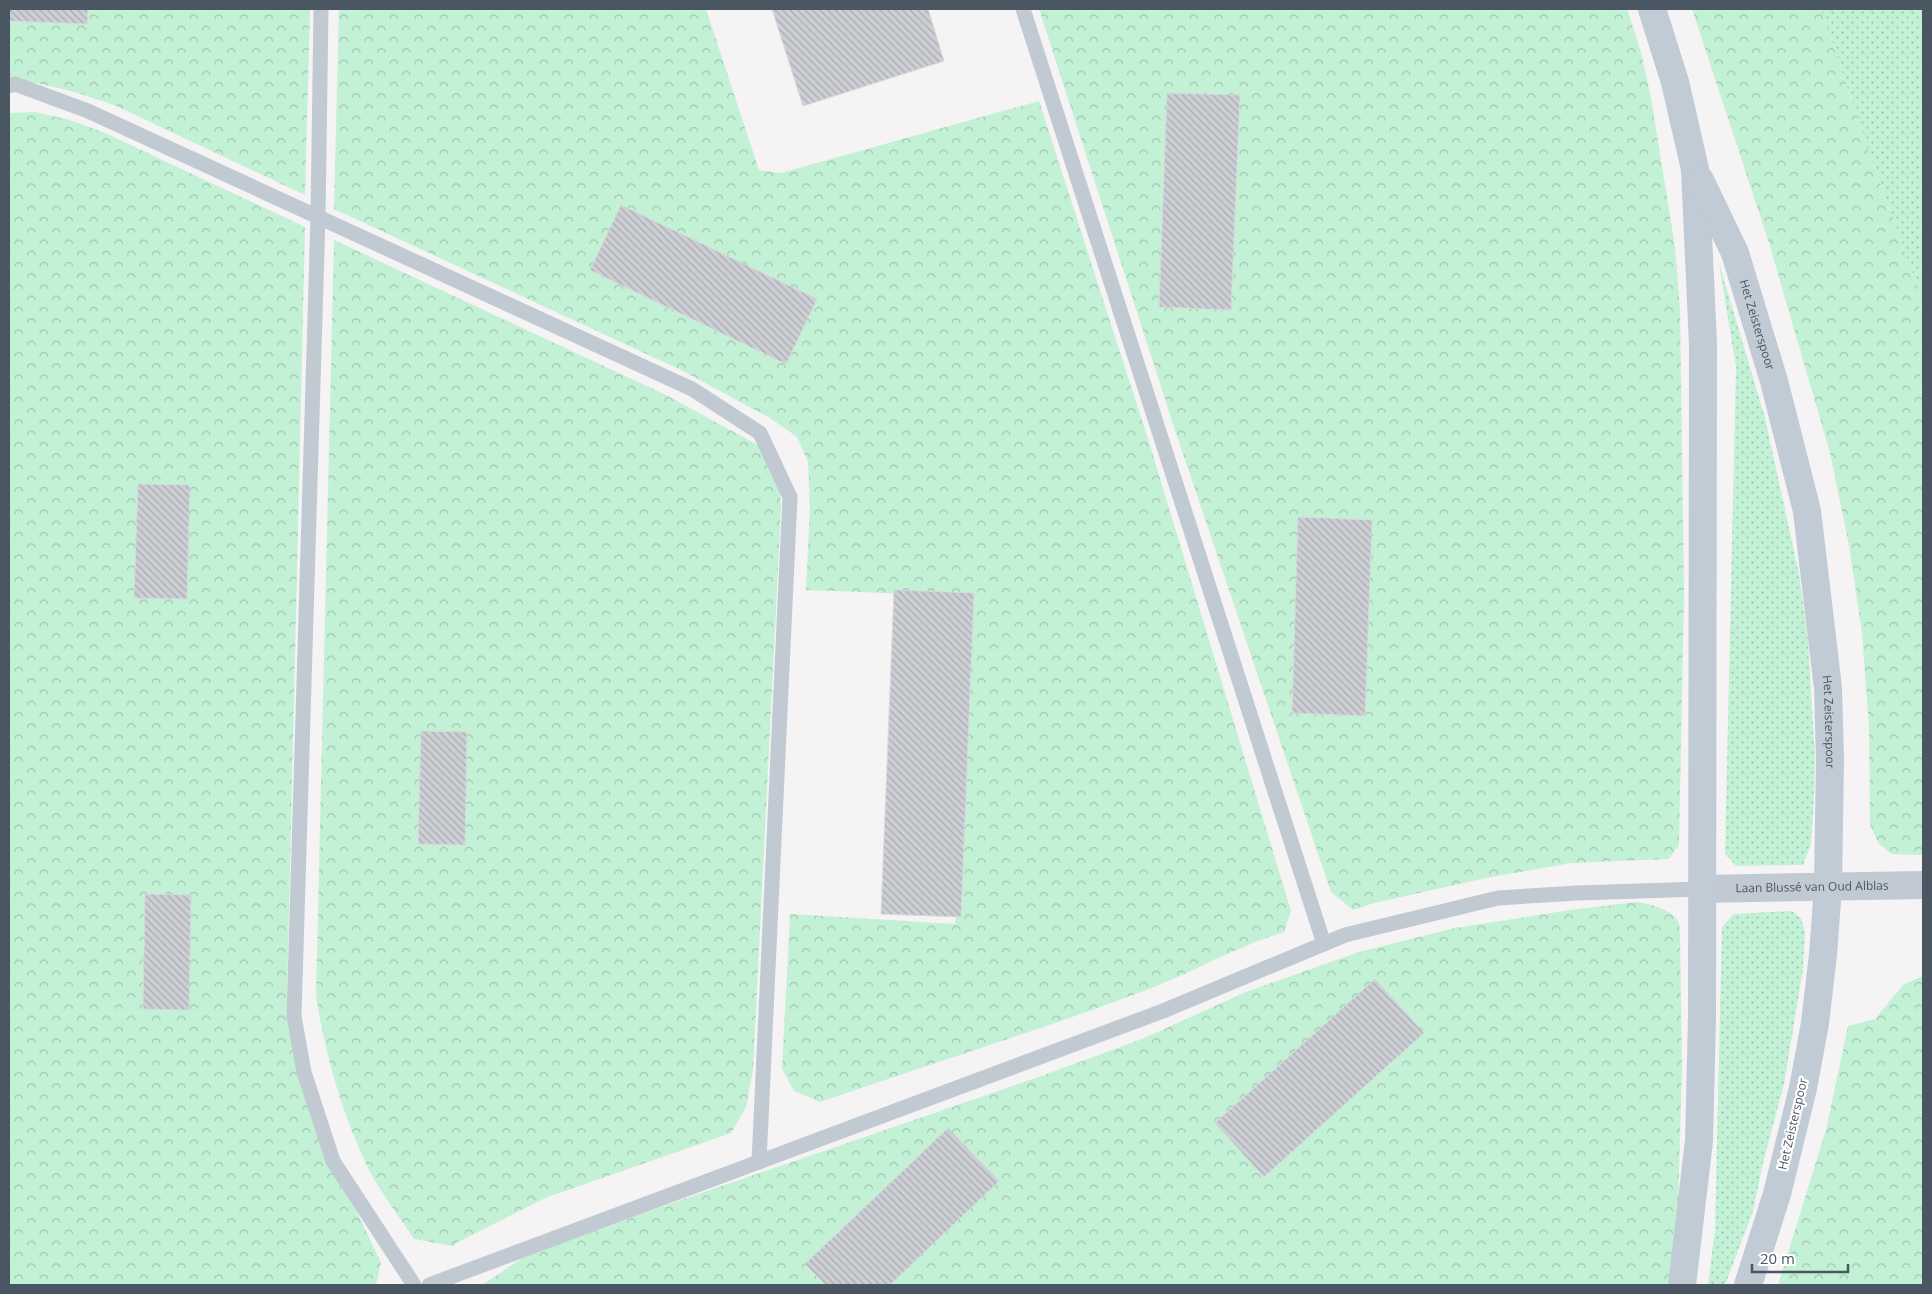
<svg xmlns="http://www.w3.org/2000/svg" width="1932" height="1294" font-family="'Open Sans',sans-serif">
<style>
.grass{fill:url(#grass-dots)}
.forest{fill:url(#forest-crowns)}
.building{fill:url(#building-back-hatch);stroke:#d7d9de}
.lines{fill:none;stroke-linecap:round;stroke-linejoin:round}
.lane{stroke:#c1cad2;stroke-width:15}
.street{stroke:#c1cad2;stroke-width:28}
.secondary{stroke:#c1cbd6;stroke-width:28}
.labels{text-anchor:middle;stroke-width:4.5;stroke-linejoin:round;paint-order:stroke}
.street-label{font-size:12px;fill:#4a5661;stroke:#fff}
</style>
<defs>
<pattern id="grass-dots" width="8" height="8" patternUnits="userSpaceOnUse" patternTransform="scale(1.25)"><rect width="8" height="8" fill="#c3f1d5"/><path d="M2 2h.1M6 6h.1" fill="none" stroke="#a0c6b0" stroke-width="1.8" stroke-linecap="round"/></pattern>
<pattern id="forest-crowns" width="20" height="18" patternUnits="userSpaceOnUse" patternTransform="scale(1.25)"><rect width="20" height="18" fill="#c3f1d5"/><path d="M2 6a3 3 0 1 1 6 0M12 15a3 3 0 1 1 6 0" fill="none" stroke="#a0c6b0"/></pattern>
<pattern id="building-back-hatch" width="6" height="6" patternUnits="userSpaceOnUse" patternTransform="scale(1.25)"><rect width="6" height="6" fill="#cdcfd5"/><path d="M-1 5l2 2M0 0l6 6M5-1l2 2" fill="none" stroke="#a8abb0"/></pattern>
</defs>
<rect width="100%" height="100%" fill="#f5f3f3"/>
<!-- grass -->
<g class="grass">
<path d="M1821,9H1923V405L1919,355V291L1869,152Z"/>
<path d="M1719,263L1765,418L1799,574L1808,640L1815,757L1814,797L1811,844L1803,865L1736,866L1725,854L1736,367Z"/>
<path d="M1792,911L1801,918L1805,932L1803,969L1784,1084L1763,1163L1753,1211L1725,1285H1708L1715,1230L1722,927L1734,914Z"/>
</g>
<!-- forest -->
<g class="forest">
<path d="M9,9H310L305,195L114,105L75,92L36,83L9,84Z"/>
<path d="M339,9H706L759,170L781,173L1039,101L1149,442L1291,911L1284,932C1235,947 1191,973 1144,991C1037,1031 928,1065 820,1102L794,1091L782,1069L790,914L955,924L968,596L806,590L810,508L808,462L797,437L770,418L681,370L334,209Z"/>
<path d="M1039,9H1627L1641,52L1651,98L1675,247L1680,309L1684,594L1679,845L1669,859L1571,863L1486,878L1374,903L1353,910L1331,892L1176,433Z"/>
<path d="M1692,9H1821L1869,152L1919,291V355L1923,405V855L1892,854L1879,844L1870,825L1869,727L1862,633L1849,545L1830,453L1769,243Z"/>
<path d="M34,112L67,119L103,132L305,227L287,997L293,1039L341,1178L381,1263L376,1285H9V113Z"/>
<path d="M334,240L668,396L754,443L774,457L779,469L781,508L753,1070L746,1107L731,1133L545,1198L456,1243L453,1246L414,1239C399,1216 378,1189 366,1164C341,1109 325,1055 316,995Z"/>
<path d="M1636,902C1649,903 1675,910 1679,924C1680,928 1680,933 1680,937L1682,1066L1678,1206L1668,1285H482L524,1257L649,1211L1033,1079L1142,1039L1246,992L1359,952L1455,928L1570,910Z"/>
<path d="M1923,976V1285H1778L1826,1130L1848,1026L1875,1019L1903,985Z"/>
</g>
<!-- building -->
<g class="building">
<path d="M9,9H88L87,24L9,21Z"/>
<path d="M772,9H928L944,61L803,106Z"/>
<path d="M1167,93L1240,95L1231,310L1159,307Z"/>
<path d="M621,205L817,299L786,364L590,270Z"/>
<path d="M138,484L190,485L187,599L134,598Z"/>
<path d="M1298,517L1372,520L1365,716L1292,713Z"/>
<path d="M894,590L974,593L961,917L881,914Z"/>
<path d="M421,731L467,732L465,845L418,844Z"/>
<path d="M145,894L191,895L189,1010L143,1009Z"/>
<path d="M1375,979L1424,1033L1264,1177L1215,1123Z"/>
<path d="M948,1128L999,1181L890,1285H826L805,1264Z"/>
</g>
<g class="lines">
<!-- lane -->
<g class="lane">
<path d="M321,9L318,217L294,1016L304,1072L333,1161L414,1285"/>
<path d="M1023,9L1324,944"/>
<path d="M9,86L15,84L88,111L692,389L760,433L790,497L759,1162"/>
<path d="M429,1285L1163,1011L1345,935L1498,898L1577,893L1701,889"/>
</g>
<!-- street -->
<path class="street" id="s1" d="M1701,889L1923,885"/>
<!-- secondary -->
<g class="secondary">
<path d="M1652,9L1675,82L1695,169L1703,344L1702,1018L1699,1141L1682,1285"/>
<path id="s2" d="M1700,180L1735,253L1774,381L1807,511L1828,688L1830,759L1828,887L1823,955L1815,1023L1803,1088L1777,1194L1748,1285"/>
</g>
</g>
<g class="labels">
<!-- street labels -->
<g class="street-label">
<text dy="4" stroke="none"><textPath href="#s2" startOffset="156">Het Zeisterspoor</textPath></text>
<text dy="4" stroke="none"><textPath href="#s2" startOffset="561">Het Zeisterspoor</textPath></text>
<text dy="4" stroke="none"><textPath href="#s1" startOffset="111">Laan Blussé van Oud Alblas</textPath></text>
<text transform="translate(1793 1124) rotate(-77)" y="4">Het Zeisterspoor</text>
</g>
</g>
<!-- border -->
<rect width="1932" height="1294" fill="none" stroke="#4a5661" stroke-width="20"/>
<!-- scale -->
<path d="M1752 1264v8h96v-8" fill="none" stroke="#4a5661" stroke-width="2.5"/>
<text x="1760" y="1264" font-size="15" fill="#4a5661" stroke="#ffffff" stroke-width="4" paint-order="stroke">20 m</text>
</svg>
